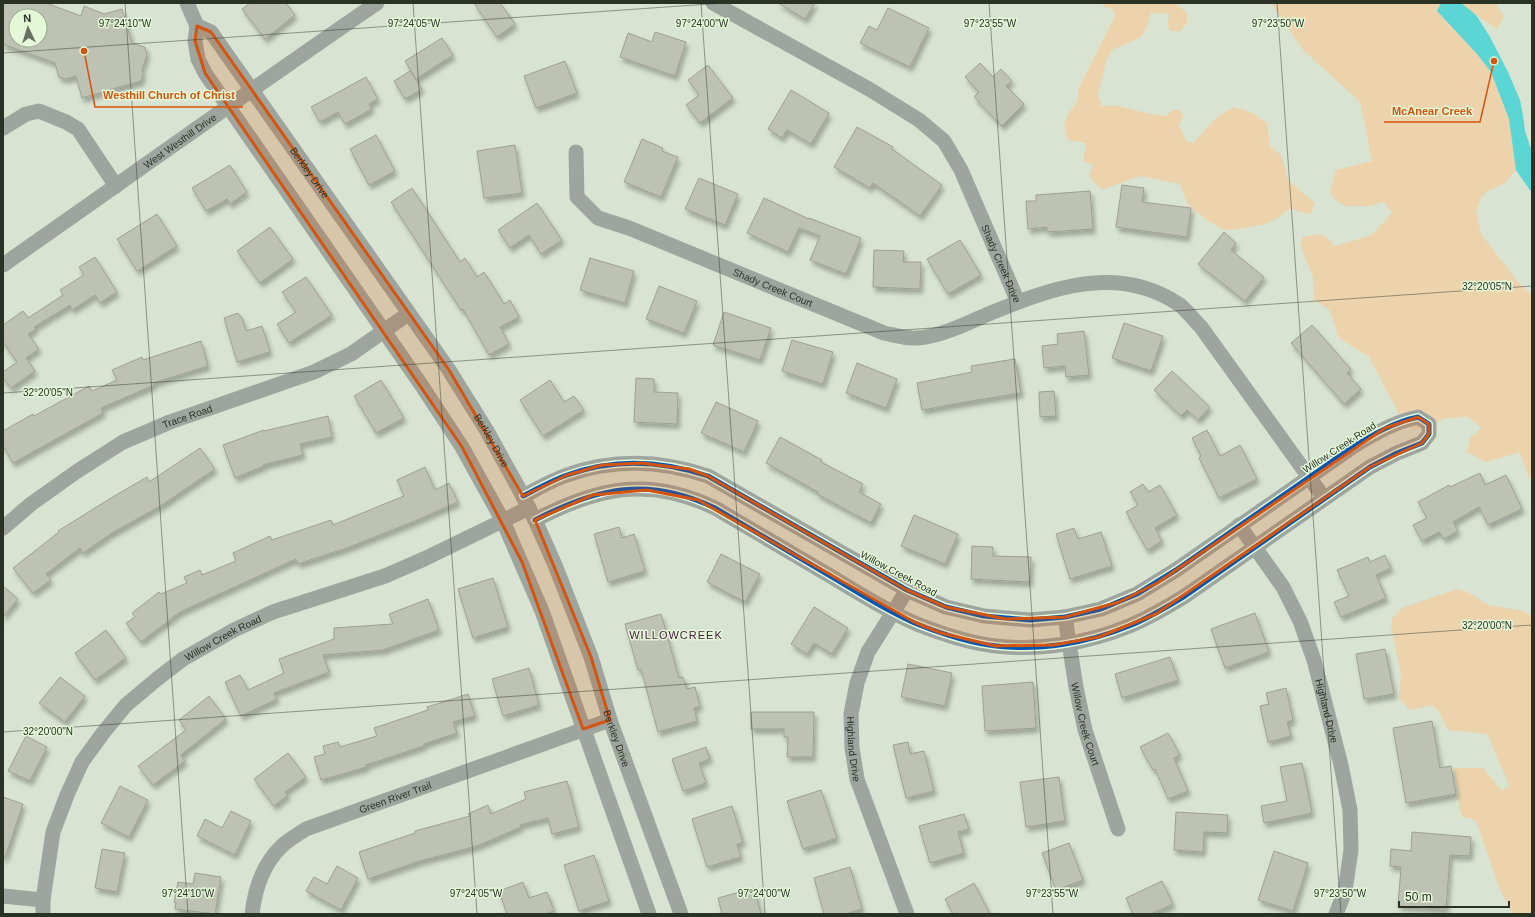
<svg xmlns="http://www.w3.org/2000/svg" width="1535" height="917" font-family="Arial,sans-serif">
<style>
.green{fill:#ecd3ac}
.water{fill:#5bd6d4}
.building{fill:#bec2b3;stroke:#9da092;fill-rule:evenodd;filter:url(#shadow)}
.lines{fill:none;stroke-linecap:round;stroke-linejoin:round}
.minor{stroke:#9da59e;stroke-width:15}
.cycleway-casing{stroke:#e4f7d7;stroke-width:8}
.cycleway{stroke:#0057b8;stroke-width:5}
.marked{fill:#d5550e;fill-opacity:0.2;stroke:#d5550e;stroke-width:3;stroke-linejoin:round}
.ticks{fill:none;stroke:#2a3225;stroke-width:1;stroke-opacity:0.45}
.labels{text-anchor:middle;stroke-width:3;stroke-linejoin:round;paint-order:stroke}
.street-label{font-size:10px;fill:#2a3225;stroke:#e4f7d7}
.neighbourhood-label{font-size:11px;letter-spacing:1px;fill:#481747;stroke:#e4f7d7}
.ticks-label{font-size:10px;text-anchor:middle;fill:#2a3225;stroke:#e4f7d7;stroke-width:3;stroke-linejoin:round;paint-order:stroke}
.leader{fill:none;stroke:#d5550e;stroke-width:1.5}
.callout-dot{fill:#d5550e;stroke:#e4f7d7;stroke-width:1.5}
.callout-label{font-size:11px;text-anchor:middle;font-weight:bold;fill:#d5550e;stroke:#e4f7d7;stroke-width:3;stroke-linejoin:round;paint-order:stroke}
</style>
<defs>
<filter id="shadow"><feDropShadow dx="2.5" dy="4.5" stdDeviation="2" flood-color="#0004"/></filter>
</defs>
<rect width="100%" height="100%" fill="#d8e3d1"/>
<!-- green -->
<g class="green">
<path d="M1103,3H1175L1187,13V23L1180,31H1170L1167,24L1170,14L1151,13L1147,27L1141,37L1112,50L1106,61L1098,95L1102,106H1118L1150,114L1166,116L1173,110H1180L1183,116L1179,126L1187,142L1193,143L1216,118L1233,107L1253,113L1267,123L1270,146L1281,155L1288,180L1315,203L1311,214L1289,209L1278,218L1266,224L1240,229L1224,230L1208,221L1188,205L1180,184L1140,176L1102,190L1089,176L1093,165L1083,161L1086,143L1068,140L1064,126L1068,114L1078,100V90L1115,16L1113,10L1103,6Z"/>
<path d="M1271,3H1441L1437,11L1477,54L1491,72L1509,119L1516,170L1505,183L1486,192L1481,198L1476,212L1481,234L1518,282L1532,295V478L1529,479L1520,452L1486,462L1467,452L1470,438L1482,428L1468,417L1447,418L1420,428L1413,429L1402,420L1369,357L1339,338L1330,311L1314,299L1313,277L1300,244L1303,237C1321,233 1323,233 1335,246L1372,235L1392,213L1384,202L1369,206H1345L1333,198L1330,192L1336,170L1372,161L1360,102L1303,50Z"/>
<path d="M1461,3H1495L1504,16L1497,29L1476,15Z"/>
<path d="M1457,589L1470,593L1488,605L1523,611L1532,616V914H1513L1499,888L1477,823L1471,818H1463L1460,811L1454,768H1483L1502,791L1509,785L1487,734L1448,730L1438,710L1432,705L1410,710L1399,698L1401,676L1391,626L1392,618L1402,608Z"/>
</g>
<!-- water -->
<path class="water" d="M1441,3H1461L1476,15L1490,37L1508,72L1520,100L1523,115L1525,131L1532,152V193L1516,170L1509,119L1491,72L1477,54L1437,11Z"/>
<!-- building -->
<g class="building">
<path d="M3,3H46L81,16L84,6L104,14L122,9L132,43L145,47L147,55L142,69L143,74L141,81L82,98L76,76L66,79L59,77L55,63L3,44ZM16,16H40V40H16Z"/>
<path d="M250,3H286L295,15L265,39L242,9Z"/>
<path d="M474,3H500L515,24L497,37Z"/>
<path d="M778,3H815L805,19Z"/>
<path d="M888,8L929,28L910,67L860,43L869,26L877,30Z"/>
<path d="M655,32L686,42L675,76L620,57L628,33L652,42Z"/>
<path d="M442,38L453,55L416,79L405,61Z"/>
<path d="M565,61L577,93L536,108L524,76Z"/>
<path d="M980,63L993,77L1001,69L1012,81L1006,86L1024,104L1002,126L974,97L979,92L965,77Z"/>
<path d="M708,65L733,98L700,123L686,105L699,95L688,80Z"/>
<path d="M410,71L422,89L405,99L394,81Z"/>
<path d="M366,77L378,99L369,104L372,109L345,124L338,112L320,122L311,107Z"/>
<path d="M791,90L829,113L811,144L787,130L782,138L768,129Z"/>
<path d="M857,127L893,147L892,149L942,185L920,216L873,183L870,188L834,167Z"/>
<path d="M376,135L395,171L369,185L350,149Z"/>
<path d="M642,139L663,148L662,151L678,157L661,197L624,182Z"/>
<path d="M515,145L522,193L484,198L477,151Z"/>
<path d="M230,165L247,192L230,204L227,199L206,211L192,188Z"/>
<path d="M699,178L738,194L725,225L685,209Z"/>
<path d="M1122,185L1144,188L1142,202L1191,208L1187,237L1116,227Z"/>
<path d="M412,188L460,262L465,258L477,277L484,272L504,304L510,300L519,317L500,327L509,344L489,355L463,309L461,310L391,202Z"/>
<path d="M1090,191L1093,229L1047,232V227L1028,229L1026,201H1036V195Z"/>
<path d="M764,198L809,219V218L861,238L846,274L810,260L820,236L799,228L788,252L747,233Z"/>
<path d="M537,203L562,240L541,254L529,235L510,248L498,230Z"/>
<path d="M157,214L177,246L137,271L117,239Z"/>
<path d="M270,227L293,259L260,283L237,251Z"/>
<path d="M1224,232L1236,243L1231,250L1264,277L1245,301L1198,264Z"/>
<path d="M960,240L981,275L948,294L927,259Z"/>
<path d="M874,250L904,251L903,262H921L920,289L873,287Z"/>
<path d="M95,257L117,292L100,303L95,295L72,310L70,305L34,327L36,329L28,334L39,349L26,358L35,371L11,388L3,378V372L17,362L3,342V325L23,311L28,318L63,295L60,290L84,275L79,267Z"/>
<path d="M590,258L634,271L625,303L580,290Z"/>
<path d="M306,277L332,315L289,343L277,324L296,312L282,292Z"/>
<path d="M659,286L697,301L684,333L646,319Z"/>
<path d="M724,312L771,328L760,360L713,345Z"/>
<path d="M238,313L242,318L246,331L262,326L270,352L237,362L224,318Z"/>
<path d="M1124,323L1163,336L1151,371L1112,358Z"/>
<path d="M1312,325L1351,369L1347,373L1361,389L1344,404L1291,343Z"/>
<path d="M1084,331L1089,375L1066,377L1065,366L1044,368L1042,346L1058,344L1057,334Z"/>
<path d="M792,340L833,352L823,384L782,371Z"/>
<path d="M201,341L208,366L153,383L154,385L101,408L103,413L13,463L3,446V431L33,414L34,416L89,386L92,391L117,380L112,370L142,357L143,360Z"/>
<path d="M1015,359L1021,393L977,400L922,410L917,383L972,372L971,366Z"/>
<path d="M857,363L897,379L886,408L846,393Z"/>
<path d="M1172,371L1210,407L1198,420L1187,410L1181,416L1154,390Z"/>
<path d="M636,378L654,379V392L678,393L677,424L634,422Z"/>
<path d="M381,380L404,418L376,433L354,396Z"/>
<path d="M550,380L564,402L574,396L584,410L543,436L520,400Z"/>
<path d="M1054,391L1056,416L1040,417L1039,392Z"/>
<path d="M716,402L758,421L744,452L701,433Z"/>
<path d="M328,416L332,437L300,444L303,455L263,465L264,466L235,478L223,445L264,430V431Z"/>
<path d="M1207,430L1220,456L1240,445L1257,479L1219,498L1199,458L1201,456L1192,438Z"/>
<path d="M780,437L822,460L821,462L863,484L859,492L881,504L871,523L817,494L818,492L766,463Z"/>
<path d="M200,448L215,469L162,505L112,533L83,553L80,548L46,574L51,580L33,593L13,568L59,532L58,531L111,498L147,477L149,482Z"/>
<path d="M425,467L435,490L449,483L458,502L415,521L347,548L298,564L296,559L180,612L141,642L126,623L135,617L132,613L159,592L161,594L187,583L184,577L200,570L202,575L236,561L233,553L270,536L272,540L331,520L333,525L404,496L397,480Z"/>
<path d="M1480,473L1485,485L1506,475L1522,509L1488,525L1479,507L1453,522L1458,531L1444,539L1439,532L1422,541L1413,525L1427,518L1418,502L1449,485L1450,487Z"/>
<path d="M1143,484L1148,492L1160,485L1177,515L1155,528L1162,541L1147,550L1126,512L1138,505L1130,492Z"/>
<path d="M914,515L958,534L945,564L901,546Z"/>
<path d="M619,527L622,538L634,534L645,571L608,582L594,534Z"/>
<path d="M1074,528L1078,539L1101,532L1112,566L1070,579L1056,534Z"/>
<path d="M972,546L993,547V556L1031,557L1030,582L971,579Z"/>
<path d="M721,554L760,574L745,602L707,582Z"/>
<path d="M1385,555L1391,568L1376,575L1386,598L1341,617L1334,602L1349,596L1337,570L1368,557L1370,562Z"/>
<path d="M493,578L508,627L473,638L458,589Z"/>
<path d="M3,586L18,599L3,617Z"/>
<path d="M428,599L439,630L383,650L323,655L329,672L274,693L277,699L241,716L225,682L240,675L248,690L284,673L279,659L334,639V628L393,624L389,614Z"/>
<path d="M814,607L848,628L832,654L814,643L807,654L791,644Z"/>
<path d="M1255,613L1269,652L1225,668L1211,629Z"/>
<path d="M661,614L679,678L683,677L687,689L695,687L700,706L694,708L697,721L658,732L641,669L638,670L625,624Z"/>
<path d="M106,630L126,658L95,680L75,653Z"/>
<path d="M1385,649L1394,694L1364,699L1356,654Z"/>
<path d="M1170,657L1178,680L1122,698L1115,674Z"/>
<path d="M908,664L952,673L945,706L901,697Z"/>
<path d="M529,668L539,705L503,716L492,679Z"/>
<path d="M60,677L85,696L65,722L39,703Z"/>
<path d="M1033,682L1036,728L985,731L982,686Z"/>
<path d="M1286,688L1293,720L1287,722L1291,736L1268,742L1260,706L1269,704L1266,693Z"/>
<path d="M468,694L475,716L453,722L457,733L424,744V746L366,765L367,767L321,780L314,757L325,754L323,746L338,742L340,747L377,736L374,728L428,710L427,707Z"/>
<path d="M209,696L226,719L181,755L185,761L153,785L138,766L186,730L179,720Z"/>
<path d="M751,712H814L813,757H787L788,737H784V729H751Z"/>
<path d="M1432,721L1440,768L1451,766L1456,794L1406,803L1393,728Z"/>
<path d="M1168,733L1180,755L1174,758L1188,791L1168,799L1155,769L1153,770L1140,747Z"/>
<path d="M26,736L47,747L30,781L8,771Z"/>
<path d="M908,742L910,754L924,751L934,791L906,798L893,745Z"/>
<path d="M706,747L710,759L699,763L706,783L683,791L672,759Z"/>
<path d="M288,753L306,777L285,792L288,795L274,806L254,779Z"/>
<path d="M1302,763L1312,813L1264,823L1261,806L1287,801L1280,767Z"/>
<path d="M1059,777L1065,821L1026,827L1020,782Z"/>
<path d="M567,781L579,827L552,834L548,818L520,825L521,827L477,846L420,861L368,879L359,852L415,833V831L470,816L468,814L488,805L491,814L526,799L524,792Z"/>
<path d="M120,786L148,800L129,837L101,823Z"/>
<path d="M821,790L837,838L803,849L787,801Z"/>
<path d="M3,797L23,804L5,858H3Z"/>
<path d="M732,806L743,842L737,844L741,857L707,867L692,819Z"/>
<path d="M231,811L251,821L235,855L197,836L205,819L222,828Z"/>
<path d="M1176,812L1228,815L1227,833L1204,832L1203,852L1174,850Z"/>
<path d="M964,814L969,829L958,832L964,853L930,863L919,826Z"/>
<path d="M1412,832L1471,837L1470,856L1450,855L1446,909L1398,906L1401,867L1390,866L1391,849L1411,851Z"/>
<path d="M1069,843L1083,880L1056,890L1042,853Z"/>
<path d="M102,849L125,853L117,892L95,888Z"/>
<path d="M1274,851L1308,863L1293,911L1258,900Z"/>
<path d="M594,855L609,901L579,911L564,865Z"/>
<path d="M337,866L358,878L341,910L306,891L314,877L327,884Z"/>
<path d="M850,867L862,909L846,914H824L814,878Z"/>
<path d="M195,873L221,877L215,914L175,909L176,903L174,902L178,882L193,884Z"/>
<path d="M1162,881L1173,904L1151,914H1133L1126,898Z"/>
<path d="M523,882L529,898L547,892L554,911L546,914H507L499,891Z"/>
<path d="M974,883L990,914H953L945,899Z"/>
<path d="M754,888L761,914H722L718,898Z"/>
</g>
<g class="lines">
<!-- minor -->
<g class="minor">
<path d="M187,3L197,26L195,41L198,59L205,73L422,386L462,447L503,521L542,611L649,914"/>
<path id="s1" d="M713,3L869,89L919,120L944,141L961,170L1018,302"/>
<path id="s2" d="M197,26L211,32L449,370L487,431L518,487L535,520L555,565L591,657L610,720L681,914"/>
<path d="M3,128L26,114L39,111L66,122L78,129L116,186"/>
<path id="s3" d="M576,152L577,197L598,218L629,228L884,333C894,335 907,339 917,338C939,337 966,324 986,315C1049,289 1117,262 1180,305C1187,311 1194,320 1201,327L1324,498"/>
<path id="s4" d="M3,265C128,178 251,89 377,3"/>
<path d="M523,496C537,489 552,480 567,475C614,458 661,460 708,476L907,590L946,607L984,616L1030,620L1065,617L1101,609L1137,594L1176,570L1354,446C1374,434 1394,422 1418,417L1429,424V434L1422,443L1397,453L1370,467L1185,596C1167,607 1149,618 1129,626C1088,643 1040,651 996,646C969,643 942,634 917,624C886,611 856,591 827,574C790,552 752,530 715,508C649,476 598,487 535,520"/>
<path id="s5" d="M1239,525L1283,587L1300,621L1314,660L1341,765L1350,810L1351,850L1345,891L1336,914"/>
<path id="s6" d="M3,528L31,504L76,472L123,442L170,422L314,372L351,354L408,314"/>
<path id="s7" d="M907,590L868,652L857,683L851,714L852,748L857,779L907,914"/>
<path id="s8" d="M1065,617L1076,687L1085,730L1118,829"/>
<path d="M3,896L43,900"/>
<path id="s9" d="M43,914V900L53,832L67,795L82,762L103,733L126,705L157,679L183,659L234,630L273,612L385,576L424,559L529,508"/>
<path id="s10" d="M252,914C255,888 263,863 283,845C290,839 298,834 306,829L610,720"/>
</g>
<!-- cycleway casing -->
<g class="cycleway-casing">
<path id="cycleway" d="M523,496C537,489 552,480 567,475C614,458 661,460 708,476L907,590L946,607L984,616L1030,620L1065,617L1101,609L1137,594L1176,570L1354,446C1374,434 1394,422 1418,417L1429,424V434L1422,443L1397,453L1370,467L1185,596C1167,607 1149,618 1129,626C1088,643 1040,651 996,646C969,643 942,634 917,624C886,611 856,591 827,574C790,552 752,530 715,508C649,476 598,487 535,520"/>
</g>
<!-- cycleway -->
<use href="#cycleway" class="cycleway"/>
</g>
<!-- marked area -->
<path class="marked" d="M197,26L211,32L449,370L523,496L567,475L602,465L641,463L689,469L708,476L907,590L946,607L1006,619L1065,617L1119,602L1157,583L1385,428L1418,417L1429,424V434L1422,443L1370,467L1156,614L1099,637L1054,645L995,646L941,633L916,623L698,500L647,490L593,495L535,520L591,657L610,720L583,729L522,562L462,447L205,73L195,41Z"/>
<!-- ticks -->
<path class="ticks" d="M125,3L188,914M413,3L477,914M701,3L765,914M989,3L1053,914M1277,3L1341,914M3,53L724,3M3,393L1532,286M3,732L1532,625"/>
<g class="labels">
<!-- street labels -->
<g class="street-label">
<text dy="4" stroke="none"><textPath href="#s4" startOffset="216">West Westhill Drive</textPath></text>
<text dy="4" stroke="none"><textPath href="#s2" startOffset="187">Berkley Drive</textPath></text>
<text dy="4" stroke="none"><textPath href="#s1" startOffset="405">Shady Creek Drive</textPath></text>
<text dy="4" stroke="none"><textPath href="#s3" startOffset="263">Shady Creek Court</textPath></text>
<text dy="4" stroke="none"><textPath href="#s6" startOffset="217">Trace Road</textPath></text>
<text dy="4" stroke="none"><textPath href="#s2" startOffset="511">Berkley Drive</textPath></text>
<text transform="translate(1339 447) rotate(-33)" y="4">Willow Creek Road</text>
<text transform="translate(899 573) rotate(28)" y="4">Willow Creek Road</text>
<text dy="4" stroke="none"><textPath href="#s9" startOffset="349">Willow Creek Road</textPath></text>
<text dy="4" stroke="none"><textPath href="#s5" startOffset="208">Highland Drive</textPath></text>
<text dy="4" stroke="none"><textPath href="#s8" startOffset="109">Willow Creek Court</textPath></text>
<text dy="4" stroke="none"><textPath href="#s2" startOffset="835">Berkley Drive</textPath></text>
<text dy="4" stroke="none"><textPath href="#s7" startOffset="173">Highland Drive</textPath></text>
<text dy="4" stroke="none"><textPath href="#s10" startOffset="200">Green River Trail</textPath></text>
</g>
<!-- neighbourhood labels -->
<g class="neighbourhood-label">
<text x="676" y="639">WILLOWCREEK</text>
</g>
</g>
<g class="ticks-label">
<text x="125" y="27">97°24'10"W</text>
<text x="414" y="27">97°24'05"W</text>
<text x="702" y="27">97°24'00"W</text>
<text x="990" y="27">97°23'55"W</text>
<text x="1278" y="27">97°23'50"W</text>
<text x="1487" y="290">32°20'05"N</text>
<text x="48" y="396">32°20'05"N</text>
<text x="1487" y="629">32°20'00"N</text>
<text x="48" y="735">32°20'00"N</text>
<text x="188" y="897">97°24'10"W</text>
<text x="476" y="897">97°24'05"W</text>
<text x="764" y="897">97°24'00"W</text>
<text x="1052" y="897">97°23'55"W</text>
<text x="1340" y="897">97°23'50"W</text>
</g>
<!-- callouts -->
<path class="leader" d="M84 51L95 107H243M1494 61L1480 122H1384"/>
<g class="callout-dot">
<circle cx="84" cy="51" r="4"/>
<circle cx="1494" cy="61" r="4"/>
</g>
<g class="callout-label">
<text x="169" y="99">Westhill Church of Christ</text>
<text x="1432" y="115">McAnear Creek</text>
</g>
<!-- border -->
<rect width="1535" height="917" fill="none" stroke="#2a3225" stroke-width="8"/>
<!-- north arrow -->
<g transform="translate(28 28) rotate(356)"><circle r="19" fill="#e4f7d7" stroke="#9aa890"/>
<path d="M0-3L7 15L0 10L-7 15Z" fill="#677061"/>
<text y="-6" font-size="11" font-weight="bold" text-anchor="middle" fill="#2a3225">N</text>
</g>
<!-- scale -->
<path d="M1399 901v6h110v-6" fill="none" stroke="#2a3225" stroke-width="2"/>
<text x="1405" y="901" font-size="12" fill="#2a3225" stroke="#e4f7d7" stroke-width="3" paint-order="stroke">50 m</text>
</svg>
